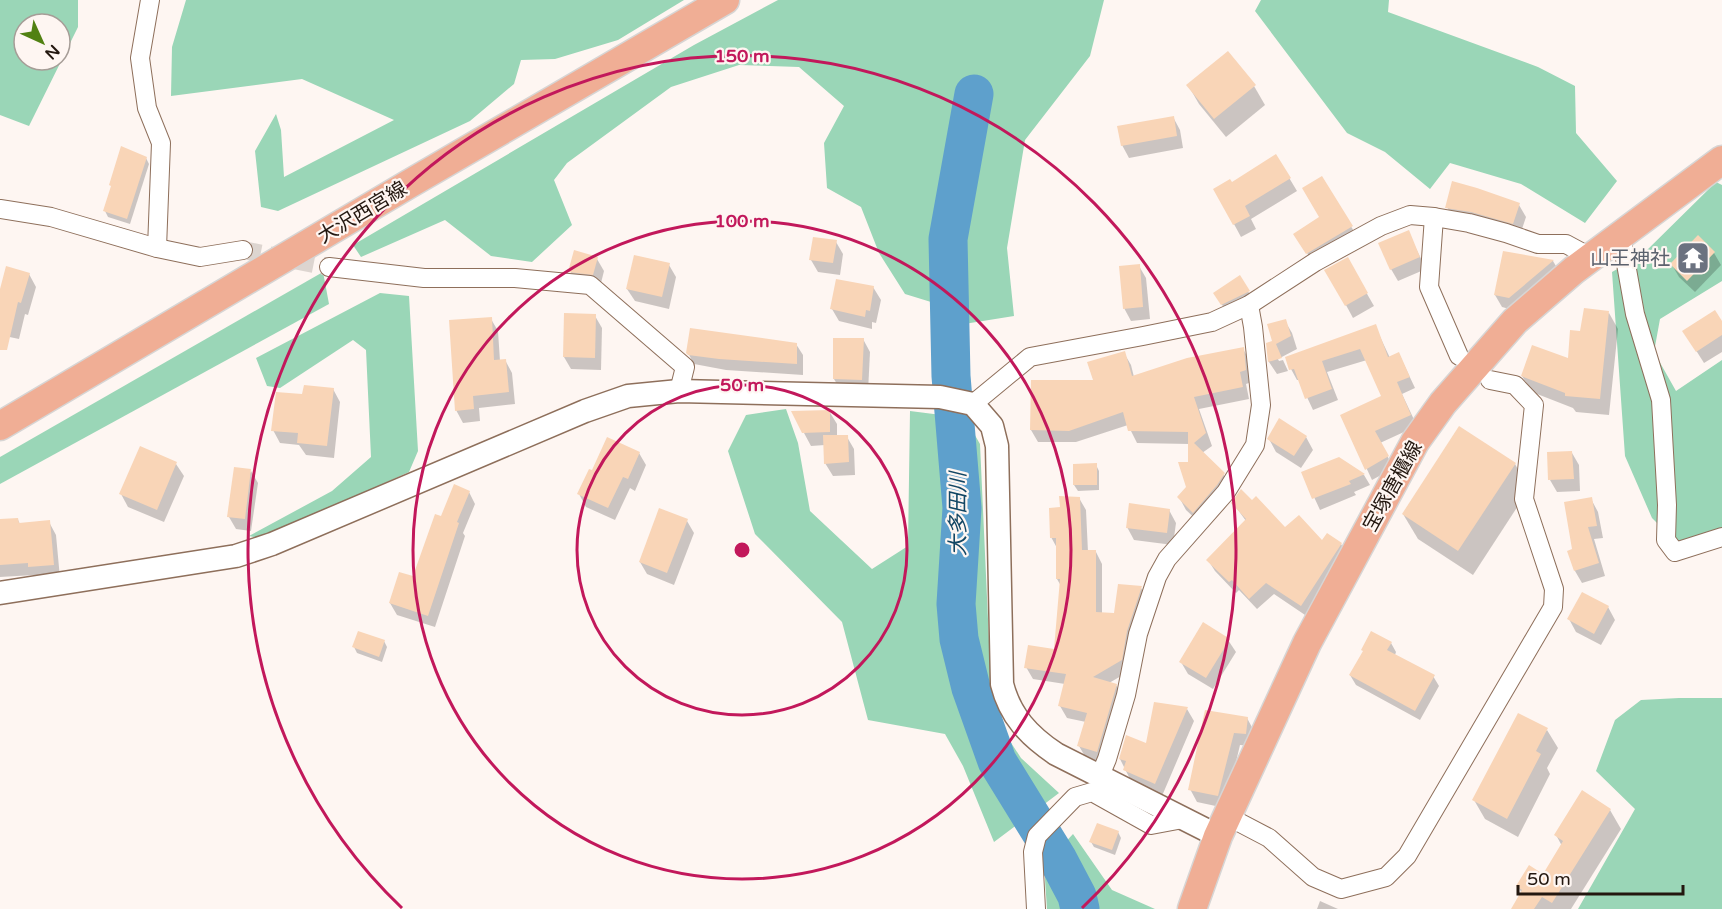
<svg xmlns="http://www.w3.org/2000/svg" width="1722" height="909" font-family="'Varela Round','Noto Sans JP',sans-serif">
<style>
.green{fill:#9ad6b7;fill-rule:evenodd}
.shadow{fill:#0003}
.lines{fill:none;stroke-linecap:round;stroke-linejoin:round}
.river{stroke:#5ea0cc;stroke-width:39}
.building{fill:#f9d5b7}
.minor-tunnel{stroke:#ddd5d0;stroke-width:18;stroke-dasharray:18 9;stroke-linecap:butt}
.minor-casing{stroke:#8e6f5b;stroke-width:20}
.tertiary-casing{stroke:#8e6f5b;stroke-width:25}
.primary-casing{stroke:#d7d5d4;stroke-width:31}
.minor{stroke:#fff;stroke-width:18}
.tertiary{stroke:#fff;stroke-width:22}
.primary{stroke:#f0ae95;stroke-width:28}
.ring{fill:none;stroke:#c2185b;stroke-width:3}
.labels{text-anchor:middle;stroke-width:4.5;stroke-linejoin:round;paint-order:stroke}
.street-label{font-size:20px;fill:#23170f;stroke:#fef6f2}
.worship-label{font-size:20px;fill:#5b616d;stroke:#fef6f2;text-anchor:end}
.water-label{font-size:21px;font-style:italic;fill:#124664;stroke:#fef6f2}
.centre{fill:#c2185b;stroke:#fef6f2;stroke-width:3}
.ring-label{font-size:18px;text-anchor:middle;font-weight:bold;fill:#c2185b;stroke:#fef6f2;stroke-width:4.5;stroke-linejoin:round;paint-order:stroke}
</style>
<rect width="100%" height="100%" fill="#fef6f2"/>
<!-- green -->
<g class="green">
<path d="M0,0H78V27L29,126L0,115ZM24,24H60V60H24Z"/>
<path d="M186,0H684L618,40L555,59L521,60L514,84L470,121L278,211L261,207L255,151L276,114L281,130L284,177L394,120L302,79L171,96L172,47Z"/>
<path d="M778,0H1104L1090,56L1025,140L1007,248L1014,316L964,324L931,302L905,294L879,253L861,207L827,188L824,143L844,106L799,67L739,65L671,87L567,163L554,180L572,225L532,262L491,256L445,220L361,257L353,245L694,45Z"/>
<path d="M1261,0H1389L1388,12L1538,67L1575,86L1576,133L1617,181L1585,223L1521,184L1450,163L1430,189L1385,152L1347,133L1255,11Z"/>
<path d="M1716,182L1722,185V281L1660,319L1654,352L1676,391L1722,360V539L1686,552L1652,518L1625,456L1612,272L1642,255Z"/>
<path d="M323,272L329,304L0,484V457Z"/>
<path d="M380,293L409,296L418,451L409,472L262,539L249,536L332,491L371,457L366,350L353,340L280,388L267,386L256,358Z"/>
<path d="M786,409L798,443L810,511L872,569L908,546L910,411L965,418L980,444L992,707L1002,729L1021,758L1059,793L994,842L963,766L945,734L868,720L842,622L755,534L728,451L746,415Z"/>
<path d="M1679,698H1722V909H1578L1635,809L1596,771L1615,720L1641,700Z"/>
<path d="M1073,834L1112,890L1155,909H1047L1044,865Z"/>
</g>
<!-- shadow -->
<g class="shadow">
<path d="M1188,85L1254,86L1265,105L1226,137L1199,104Z"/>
<path d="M1173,117L1180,130L1183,148L1129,158L1122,145Z"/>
<path d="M1276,156L1297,191L1251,219L1256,229L1241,237L1215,189L1231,184Z"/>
<path d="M146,158L149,164L130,224L108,217L105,211Z"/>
<path d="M1322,178L1358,238L1314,264L1295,234L1321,217Z"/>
<path d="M1519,205L1526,217L1520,235L1454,220L1447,207Z"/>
<path d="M1408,232L1426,269L1398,281L1391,269Z"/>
<path d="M836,242L843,254L840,275L818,272L811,260Z"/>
<path d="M1504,252L1553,261L1560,273L1517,311L1502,307L1495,295Z"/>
<path d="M1714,253L1721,265L1695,292L1679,277L1672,265Z"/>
<path d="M597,259L604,271L600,287L577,284L570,271Z"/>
<path d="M1347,259L1374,306L1353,318L1327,270Z"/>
<path d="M669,265L676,277L669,309L635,301L627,289Z"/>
<path d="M1139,266L1146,278L1150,319L1131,321L1124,308Z"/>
<path d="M29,274L36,287L28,315L25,314L19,339L0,335V295Z"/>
<path d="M1239,277L1256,304L1230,317L1215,294Z"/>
<path d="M873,287L881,300L876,323L872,322V329L839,321L832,309Z"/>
<path d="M1609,313L1618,329L1609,415L1576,412L1573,408L1532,392L1522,376L1569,360L1581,333Z"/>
<path d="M595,316L602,328L601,370L571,369L564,357Z"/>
<path d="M491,319L498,331L500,361L505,360L512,373L515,404L479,408L480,421L463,423L456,410Z"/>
<path d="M1285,321L1292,333L1297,349L1278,359L1279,361L1283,360L1288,371L1277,374L1269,362L1268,344L1274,343Z"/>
<path d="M1722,324V352L1704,363L1692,344Z"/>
<path d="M1375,326L1390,358L1399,354L1415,388L1402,394L1417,426L1380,443L1394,468L1372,480L1342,416L1383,397L1367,360L1327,372L1338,400L1313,410L1299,380H1297L1291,369Z"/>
<path d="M863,339L870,352L868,392L841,391L834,379Z"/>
<path d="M796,344L803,355V375L726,370L694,364L688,353Z"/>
<path d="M1243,349L1250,361L1252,382L1246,384L1249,399L1199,409L1212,446L1202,453L1223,474L1230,486L1201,524L1186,510L1179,497L1188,488L1189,444L1137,443L1128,425L1076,442H1038L1031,430L1095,382L1124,353L1131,365L1134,377Z"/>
<path d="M333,389L340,402L334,458L306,455L299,445L280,443L273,430L304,396Z"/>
<path d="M829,411L837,424V437H847L854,449L855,475L833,476L825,463V445L811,446L804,433Z"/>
<path d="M1306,437L1313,450L1301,468L1276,452L1269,439Z"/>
<path d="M639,453L646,465L635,491L630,488L615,520L586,507L579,494Z"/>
<path d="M1572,453L1579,465L1580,491L1557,492L1550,480Z"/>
<path d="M1339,458L1364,475L1370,485L1354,492L1356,495L1320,510L1303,473Z"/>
<path d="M176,464L184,476L164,522L128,507L121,494Z"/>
<path d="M1515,464L1529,489L1473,575L1418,539L1403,514Z"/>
<path d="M1096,465L1099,471V490L1078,491L1074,485Z"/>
<path d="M251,471L258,483L251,531L236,529L229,517Z"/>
<path d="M469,492L475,504L463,533L465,536L435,627L397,615L390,603L414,578L442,518Z"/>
<path d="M1079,498L1086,510L1088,552H1096L1102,564V614L1115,615L1141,588L1148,599L1128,672L1109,683L1116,685L1123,697L1104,763L1086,758L1079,746L1086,722L1067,718L1060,706L1065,684L1033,679L1026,667L1055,651L1061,586L1057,579V548L1051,537L1061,509Z"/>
<path d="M1591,499L1598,512L1603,538L1594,539L1605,576L1582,583L1575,571L1569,552L1574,550Z"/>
<path d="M1233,503L1285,529L1322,542L1341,544L1348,556L1308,617L1274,594L1257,609L1239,590L1236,593L1215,571L1208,560L1246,521Z"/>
<path d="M1169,510L1176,523L1173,545L1134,540L1127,527Z"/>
<path d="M18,520L20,524L49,522L56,535L60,578L37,579L34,575L0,577V521Z"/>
<path d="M687,521L694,533L674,585L647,574L640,562Z"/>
<path d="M1608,607L1615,620L1601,645L1576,632L1569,619Z"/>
<path d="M1228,640L1236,652L1213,689L1188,674L1181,662Z"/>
<path d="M384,641L387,647L382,662L357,653L354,647Z"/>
<path d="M1391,643L1396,652L1395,655L1433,676L1439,686L1420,720L1356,685L1350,675Z"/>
<path d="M1187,709L1194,721L1162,796L1132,783L1120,759L1147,746Z"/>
<path d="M1207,712L1247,718L1254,731L1252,746L1240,745L1225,808L1197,802L1190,789Z"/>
<path d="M1547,730L1558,748L1547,768L1550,774L1518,837L1485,819L1474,800Z"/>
<path d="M1610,810L1621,829L1571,909H1512L1522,894L1518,886L1543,876L1562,846L1556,835Z"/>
<path d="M1118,832L1121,838L1115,855L1094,847L1091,842Z"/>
<path d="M1320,901L1338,909H1317Z"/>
</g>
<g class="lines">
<!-- river -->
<path class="river" d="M974,94L948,239L951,376L962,508L956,604L959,639L971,688L997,761L1058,860L1077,896L1080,909"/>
</g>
<!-- building -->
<g class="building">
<path d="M1228,51L1256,85L1214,119L1186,85Z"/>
<path d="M1174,116L1177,136L1121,146L1117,126Z"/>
<path d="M121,146L147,157L127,219L103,211L111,186L109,185Z"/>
<path d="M1276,154L1291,178L1245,206L1250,216L1233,225L1213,189L1230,179L1232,182Z"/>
<path d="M1322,176L1353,226L1306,254L1293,234L1319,217L1302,188Z"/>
<path d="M1452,181L1477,188L1520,203L1513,224L1471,212L1445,208Z"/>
<path d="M1409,230L1420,257L1390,270L1378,243Z"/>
<path d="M1698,235L1715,252L1687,281L1670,264Z"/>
<path d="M813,237L837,240L833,263L809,260Z"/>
<path d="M574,250L598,257L593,275L568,272Z"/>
<path d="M1503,251L1554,260L1509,298L1494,295Z"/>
<path d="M634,255L670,263L662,297L626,289Z"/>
<path d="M1348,257L1368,293L1345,306L1324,270Z"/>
<path d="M1140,264L1143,307L1123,309L1119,266Z"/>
<path d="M6,266L30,273L21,303L18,302L7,350H0V289Z"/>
<path d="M1240,275L1250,291L1221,305L1213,293Z"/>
<path d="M836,279L874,286L870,311L866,310L865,317L830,309Z"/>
<path d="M1584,308L1609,311L1600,399L1565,396V393L1521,376L1532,345L1568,358L1570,330L1580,331Z"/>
<path d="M1715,310L1722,321V335L1696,352L1682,331Z"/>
<path d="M564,313L596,314L595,358L563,357Z"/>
<path d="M492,317L494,360L506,359L509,392L473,396L474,409L455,411L449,320Z"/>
<path d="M1286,319L1291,336L1276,344L1282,358L1268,362L1266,343L1272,341L1267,324Z"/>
<path d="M1376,324L1388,357L1399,352L1410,377L1397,382L1411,415L1375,431L1389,456L1365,470L1340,415L1381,396L1360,349L1322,361L1332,389L1305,399L1294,369L1289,370L1285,357Z"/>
<path d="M690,328L797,343V364L719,359L688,355L686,353Z"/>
<path d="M833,338H864L862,380L833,379Z"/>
<path d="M1244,347L1246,370L1240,372L1243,387L1194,397L1206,433L1194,443L1225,473L1217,485L1193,513L1177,497L1186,487L1178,462H1188V432L1128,431L1123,412L1069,431L1030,430L1031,380H1093L1087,362L1125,351L1132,376L1187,358Z"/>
<path d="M304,385L334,388L327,446L297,443L298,433L271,431L276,392L302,394Z"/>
<path d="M830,410V432L802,433L791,411Z"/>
<path d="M1279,418L1307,436L1294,456L1267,439Z"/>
<path d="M1459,426L1516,463L1458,551L1402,514Z"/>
<path d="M823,435H848L849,462L824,464Z"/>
<path d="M607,437L640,452L628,479L623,477L608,508L577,494L589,469L592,470Z"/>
<path d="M140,446L177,462L157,510L119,494Z"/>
<path d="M1572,451L1574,479L1548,480L1547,452Z"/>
<path d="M1339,457L1365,474L1349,481L1351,484L1312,499L1301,472Z"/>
<path d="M1097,463V485H1073V464Z"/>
<path d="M234,467L251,469L245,519L227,517Z"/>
<path d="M454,484L470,491L457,522L459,523L428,616L389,603L399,572L413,576L435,514L441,516Z"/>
<path d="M1241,489L1252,500L1256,496L1285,527L1299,515L1322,540L1327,533L1342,543L1301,606L1266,583L1249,599L1232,580L1229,582L1206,560L1246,519L1231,503Z"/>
<path d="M1059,496L1080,497L1082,550H1096V612L1114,613L1118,584L1142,586L1127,631L1122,660L1093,677L1117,684L1097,752L1077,746L1087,713L1058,706L1066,674L1024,668L1028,645L1054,649L1060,579H1056V538H1050L1049,508L1060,507Z"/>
<path d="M1592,497L1597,526L1588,527L1599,563L1574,571L1567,551L1572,549L1564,502Z"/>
<path d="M1129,503L1170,509L1167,533L1126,528Z"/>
<path d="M659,508L688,519L667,573L639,562Z"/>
<path d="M18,518L19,523L50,520L54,565L28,567V563L0,565V519Z"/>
<path d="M1582,592L1609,606L1594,634L1567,619Z"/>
<path d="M1203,622L1230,639L1206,678L1179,662Z"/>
<path d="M358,631L385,640L379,657L352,647Z"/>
<path d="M1371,631L1392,642L1387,650L1435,675L1415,711L1349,675L1363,651L1361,650Z"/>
<path d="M1154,702L1188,707L1155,784L1123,770L1126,761L1119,759L1126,735L1146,743Z"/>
<path d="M1205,710L1248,717L1246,734L1234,733L1218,796L1188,790Z"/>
<path d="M1518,713L1548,728L1536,751L1541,754L1507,819L1472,800Z"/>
<path d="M1582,790L1611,809L1552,903L1542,897L1534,909H1511L1522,890L1516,886L1529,865L1543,874L1563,841L1554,835Z"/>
<path d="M1097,823L1119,831L1112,850L1089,842Z"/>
</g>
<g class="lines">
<!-- minor-tunnel -->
<path class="minor-tunnel" d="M243,250L329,267"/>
<!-- minor casing -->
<g class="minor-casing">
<g id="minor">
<path d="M150,0L140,58L147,108L161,143L157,248"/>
<path d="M0,209L51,217L157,248L200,257L243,250"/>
<path d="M1434,217L1429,287L1459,356"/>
<path d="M1621,236L1635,314L1661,400L1667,505L1666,540L1675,552L1722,537"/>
<path d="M329,267L424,278H515L590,285L685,367L679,391"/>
<path d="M973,404L1030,357L1143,336L1212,322L1249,305L1315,262L1381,226L1410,215L1434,217L1469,223L1506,233L1538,244H1566L1592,258"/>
<path d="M1099,778L1107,759L1126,695L1138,634L1157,577L1167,559L1226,492L1255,445L1261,405L1253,327L1249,305"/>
<path d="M1227,816L1269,838L1313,877L1341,889L1386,877L1407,856L1553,607L1554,589L1524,499L1534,405L1515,385L1490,380"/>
<path d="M1036,909L1033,852L1037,836L1075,797L1092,792L1151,825L1183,819"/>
</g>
</g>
<!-- tertiary casing -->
<g class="tertiary-casing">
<path id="tertiary" d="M0,593L236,556L272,544L585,411L628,396L679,391L940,397L973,404L992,426L997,446L1002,684C1010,716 1029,736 1056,754L1218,836"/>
</g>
<!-- primary casing -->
<g class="primary-casing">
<g id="primary">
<path d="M0,426L409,184L725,0"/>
<path d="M1192,909L1218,836L1307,643L1415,442L1443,403L1515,321L1574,270L1722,160"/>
</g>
</g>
<!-- minor -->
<use href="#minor" class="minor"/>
<!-- tertiary -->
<use href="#tertiary" class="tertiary"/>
<!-- primary -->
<use href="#primary" class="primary"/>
</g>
<!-- distance rings -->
<g class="ring">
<circle cx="742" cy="550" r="165"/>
<circle cx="742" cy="550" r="329"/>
<path d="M402 908A494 494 0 1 1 1082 908"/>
</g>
<!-- icons -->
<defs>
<g id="temple-square" transform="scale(1.725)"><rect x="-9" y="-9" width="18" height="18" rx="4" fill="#6b7280" stroke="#fef6f2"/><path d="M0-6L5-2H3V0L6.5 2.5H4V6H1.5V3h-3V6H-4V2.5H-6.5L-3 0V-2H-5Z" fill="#fff"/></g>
</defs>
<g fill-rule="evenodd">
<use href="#temple-square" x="1693" y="258"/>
</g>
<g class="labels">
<!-- street labels -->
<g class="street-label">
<text transform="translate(362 212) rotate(-31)" y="7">大沢西宮線</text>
<text transform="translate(1392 486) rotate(-61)" y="7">宝塚唐櫃線</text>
</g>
<!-- worship labels -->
<g class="worship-label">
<text x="1670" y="265">山王神社</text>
</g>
<!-- water labels -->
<g class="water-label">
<text transform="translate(958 514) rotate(-90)" y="7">大多田川</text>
</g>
</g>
<circle cx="742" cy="550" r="9" class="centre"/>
<g class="ring-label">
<text x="742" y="62">150 m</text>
<text x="742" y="227">100 m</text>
<text x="742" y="391">50 m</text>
</g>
<!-- north arrow -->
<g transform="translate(42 42) rotate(135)"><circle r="28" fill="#fef6f2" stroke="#a69d97" stroke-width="1.5"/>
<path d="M0-4.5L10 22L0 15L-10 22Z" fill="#518112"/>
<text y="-9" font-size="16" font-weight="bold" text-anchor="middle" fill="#23170f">N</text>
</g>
<!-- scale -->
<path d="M1518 885v9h165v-9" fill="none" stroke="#23170f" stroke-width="3"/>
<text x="1527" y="885" font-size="18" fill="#23170f" stroke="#fef6f2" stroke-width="4.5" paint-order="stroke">50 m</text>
</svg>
